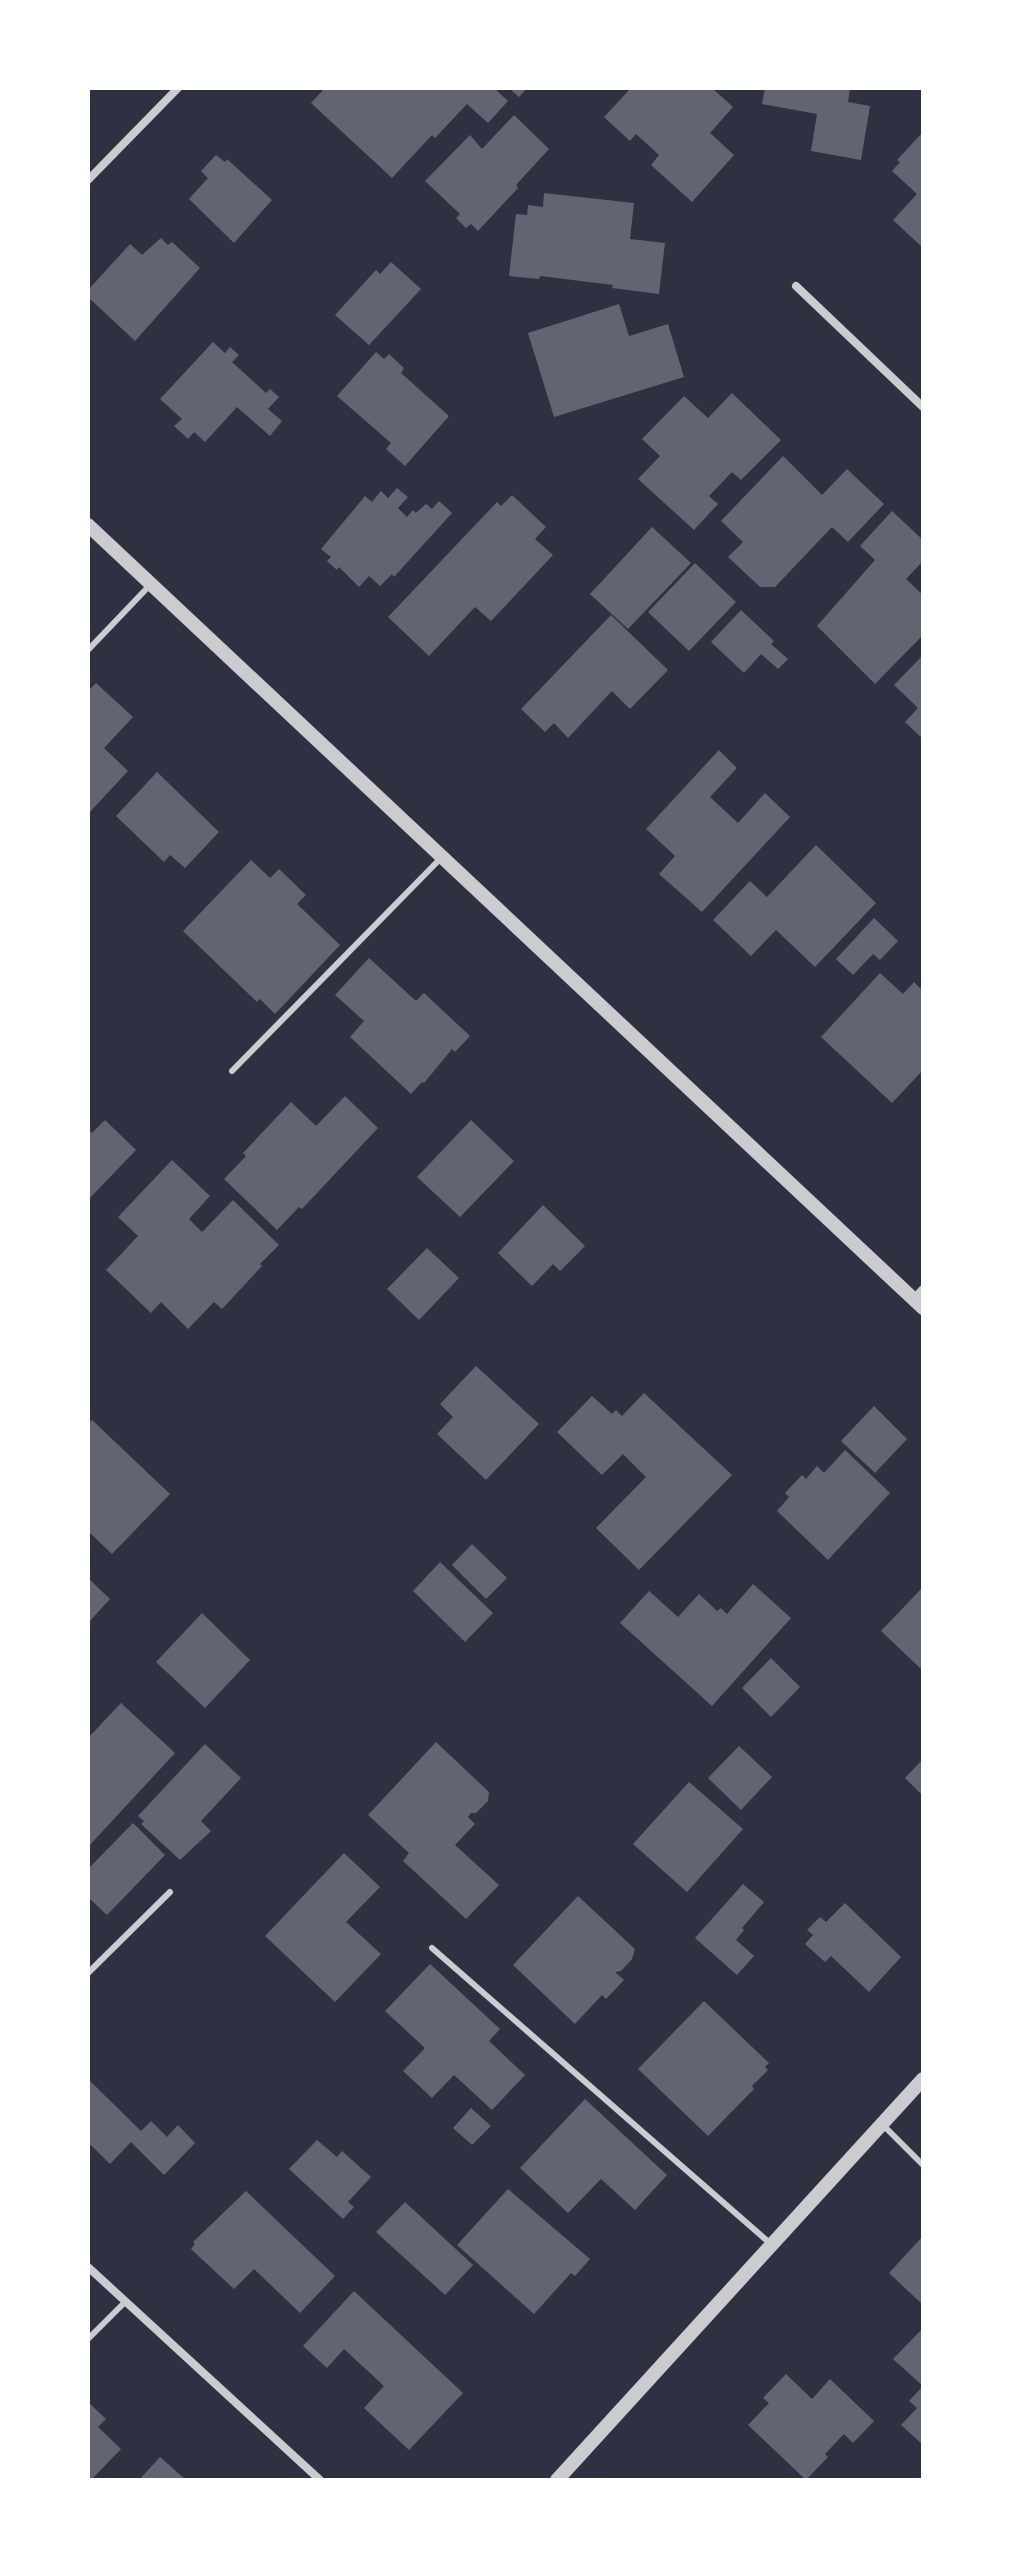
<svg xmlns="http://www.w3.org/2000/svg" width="1011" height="2568" font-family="'Work Sans',sans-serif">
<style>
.building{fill:#626471}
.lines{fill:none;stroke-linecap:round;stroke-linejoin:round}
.service{stroke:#caccd0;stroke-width:6}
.minor{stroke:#caccd0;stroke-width:8}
.tertiary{stroke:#caccd0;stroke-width:14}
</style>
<rect width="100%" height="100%" fill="#2d3142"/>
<!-- building -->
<g class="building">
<path d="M325,88H494L508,101L488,123L467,104L435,138L432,135L392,178L311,103Z"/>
<path d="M509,88H527L519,97Z"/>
<path d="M631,88H712L733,107L710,133L734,155L692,202L651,165L659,155L636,134L630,141L604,117Z"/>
<path d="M765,88H850L848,102L870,106L861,160L811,151L817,114L762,104Z"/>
<path d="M514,115L549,149L516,185L518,188L478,231L471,224L466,228L456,218L460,214L425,181L470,135L482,149Z"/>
<path d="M923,132V248L893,220L917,194L892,171L900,162L897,160Z"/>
<path d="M216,155L225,162L227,159L272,200L234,243L189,199L208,178L201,171Z"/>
<path d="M544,193L634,203L630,239L665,243L659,294L612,288L613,285L540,276L539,279L509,276L516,214L527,215L528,205L543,207Z"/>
<path d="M161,238L168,245L172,242L200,268L135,341L88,297V290L130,244L142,255Z"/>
<path d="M391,262L421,289L369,345L335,315L376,270L380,274Z"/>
<path d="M619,304L629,336L668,324L684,377L554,417L528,333Z"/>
<path d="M213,342L225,353L230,347L239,355L232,362L266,393L270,389L279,397L268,409L282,421L270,436L237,407L205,442L194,432L188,439L174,426L182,419L160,399Z"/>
<path d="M376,352L384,359L389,354L404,368L401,373L449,416L405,466L386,449L391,443L337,396Z"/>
<path d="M732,393L781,440L741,480L732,472L709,496L718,504L694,530L638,479L660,456L642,439L684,396L708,418Z"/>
<path d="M783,456L822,495L847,469L884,504L848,542L832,527L775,587H760L728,557L743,542L721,521Z"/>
<path d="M397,488L408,497L398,508L407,517L413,510L416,513L426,504L432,509L439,501L452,513L394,577L392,574L380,586L369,576L359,587L339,567L337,570L327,561L331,557L321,549L365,496L372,502L381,491L388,498Z"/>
<path d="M512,495L546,527L535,539L553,555L491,621L475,607L429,656L388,617L497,502L501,506Z"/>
<path d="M892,511L923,540V561L906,579L923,595V635L875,684L817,626L875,560L860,546Z"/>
<path d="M652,527L691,563L628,629L590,594Z"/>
<path d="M695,563L736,602L689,651L648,612Z"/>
<path d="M741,610L774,641L771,644L788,659L778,669L761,654L744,673L711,642Z"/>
<path d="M611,615L668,670L630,709L612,691L568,738L554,723L545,732L521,709Z"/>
<path d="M923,655V739L905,722L918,708L894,685Z"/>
<path d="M96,683L133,717L104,748L128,771L88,814V691Z"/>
<path d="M719,750L737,768L710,797L738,823L765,793L790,817L702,912L659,874L675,856L646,829Z"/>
<path d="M157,772L219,832L185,868L170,855L164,862L116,816Z"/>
<path d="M816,845L876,903L815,967L776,930L751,956L713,920L750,881L767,897Z"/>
<path d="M251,860L270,878L279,869L306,895L297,904L340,945L275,1014L260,999L257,1002L183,931Z"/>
<path d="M874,918L898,941L880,960L873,954L853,975L836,959Z"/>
<path d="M369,958L416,1001L424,993L470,1036L455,1052L452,1049L424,1083L422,1082L411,1094L350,1037L364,1021L335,995Z"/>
<path d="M880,973L903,994L914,982L923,991V1070L892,1103L821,1037Z"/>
<path d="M345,1096L378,1128L302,1209L299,1207L277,1230L224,1179L246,1156L243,1153L291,1102L316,1126Z"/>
<path d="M105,1120L136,1150L88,1200V1129L92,1133Z"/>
<path d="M471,1120L514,1161L460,1217L417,1177Z"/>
<path d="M172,1160L210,1196L189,1219L202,1232L233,1200L279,1245L260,1264L262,1266L222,1309L214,1302L188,1329L161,1302L151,1313L106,1270L138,1236L118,1217Z"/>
<path d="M543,1205L585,1246L560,1271L553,1264L532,1286L498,1253Z"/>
<path d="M427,1248L459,1278L419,1320L387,1289Z"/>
<path d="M476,1366L539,1424L486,1480L437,1434L453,1417L440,1404Z"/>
<path d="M644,1393L732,1475L639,1570L596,1528L646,1477L623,1454L602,1475L557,1432L592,1396L612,1414L616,1410L622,1416Z"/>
<path d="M874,1406L907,1439L875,1473L841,1441Z"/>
<path d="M92,1420L170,1494L112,1554L88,1531V1424Z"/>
<path d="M845,1450L890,1493L828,1560L777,1511L789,1497L785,1493L802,1475L806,1479L817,1466L824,1473Z"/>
<path d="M472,1544L507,1578L486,1599L452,1565Z"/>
<path d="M440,1562L493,1613L465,1642L413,1591Z"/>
<path d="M88,1578L110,1599L88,1623Z"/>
<path d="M753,1584L791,1618L712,1706L620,1623L649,1591L678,1617L699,1594L717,1611L721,1608L727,1614Z"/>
<path d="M923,1587V1667L921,1669L881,1631Z"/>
<path d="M202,1613L250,1660L205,1708L156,1662Z"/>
<path d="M771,1658L800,1687L771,1717L742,1688Z"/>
<path d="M121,1703L175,1753L88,1847V1738Z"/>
<path d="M436,1742L489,1792L488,1801L476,1813H471L468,1817L475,1824L455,1845L499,1885L466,1919L403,1861L409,1853L368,1815Z"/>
<path d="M205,1744L241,1778L201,1821L211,1831L180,1860L141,1824L144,1821L138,1816Z"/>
<path d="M739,1746L772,1777L741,1810L708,1778Z"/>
<path d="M923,1759V1796L905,1778Z"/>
<path d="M689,1782L743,1829L687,1892L633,1844Z"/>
<path d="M133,1823L165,1855L107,1915L88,1897V1869Z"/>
<path d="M344,1853L380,1887L346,1922L381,1954L335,2002L265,1936Z"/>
<path d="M743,1884L764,1902L742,1928L744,1930L736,1940L754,1956L737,1975L695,1938Z"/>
<path d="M578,1896L635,1949L632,1959L621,1971L615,1972L624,1980L606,1999L602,1995L575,2024L513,1965Z"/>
<path d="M845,1903L901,1957L869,1992L831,1956L825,1962L805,1944L813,1935L807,1930L820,1917L826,1922Z"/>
<path d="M430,1964L500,2029L489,2041L525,2075L492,2110L454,2075L432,2098L403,2071L425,2048L385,2011Z"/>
<path d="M704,2001L769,2063L765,2067L768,2070L752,2086L754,2089L708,2136L638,2069Z"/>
<path d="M88,2079L141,2131L151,2121L167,2137L178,2125L195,2143L164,2175L131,2142L110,2164L91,2145L88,2149Z"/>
<path d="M585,2099L667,2175L635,2210L601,2179L568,2213L520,2168Z"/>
<path d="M471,2108L491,2126L472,2145L453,2128Z"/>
<path d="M317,2140L337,2157L342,2151L371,2177L348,2202L354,2207L343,2219L289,2169Z"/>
<path d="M508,2189L590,2259L575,2276L571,2273L534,2314L457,2245Z"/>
<path d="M246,2191L335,2276L300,2313L254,2269L234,2289L191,2249L195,2244L193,2242Z"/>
<path d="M405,2202L473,2265L445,2295L376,2232Z"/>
<path d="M923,2236V2305L889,2273Z"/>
<path d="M354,2291L463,2393L409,2450L364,2408L384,2386L344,2349L327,2368L303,2346Z"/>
<path d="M923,2328V2386L893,2359Z"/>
<path d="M786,2374L812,2399L830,2379L874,2421L853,2443L844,2434L825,2454L828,2457L806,2480L748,2425L769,2403L763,2398Z"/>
<path d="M923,2386V2445L901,2425L917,2408L909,2401Z"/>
<path d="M88,2402L106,2419L98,2427L121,2449L91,2480H88Z"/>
<path d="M160,2457L186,2480H139Z"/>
</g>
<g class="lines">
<!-- service -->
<g class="service">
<path d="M88,650L151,584"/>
<path d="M232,1071L442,857"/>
<path d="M432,1948L772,2245"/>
<path d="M88,1973L170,1892"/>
<path d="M882,2124L923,2165"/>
<path d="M88,2339L125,2302"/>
</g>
<!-- minor -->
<g class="minor">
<path d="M88,180L178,88"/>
<path d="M796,286L923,407"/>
<path d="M914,1299L923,1289"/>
<path d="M88,2267L320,2480"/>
</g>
<!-- tertiary -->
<g class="tertiary">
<path d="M88,525L923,1308"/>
<path d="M557,2480L923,2079"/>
</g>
</g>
<!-- border -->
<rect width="1011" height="2568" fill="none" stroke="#ffffff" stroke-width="180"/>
</svg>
